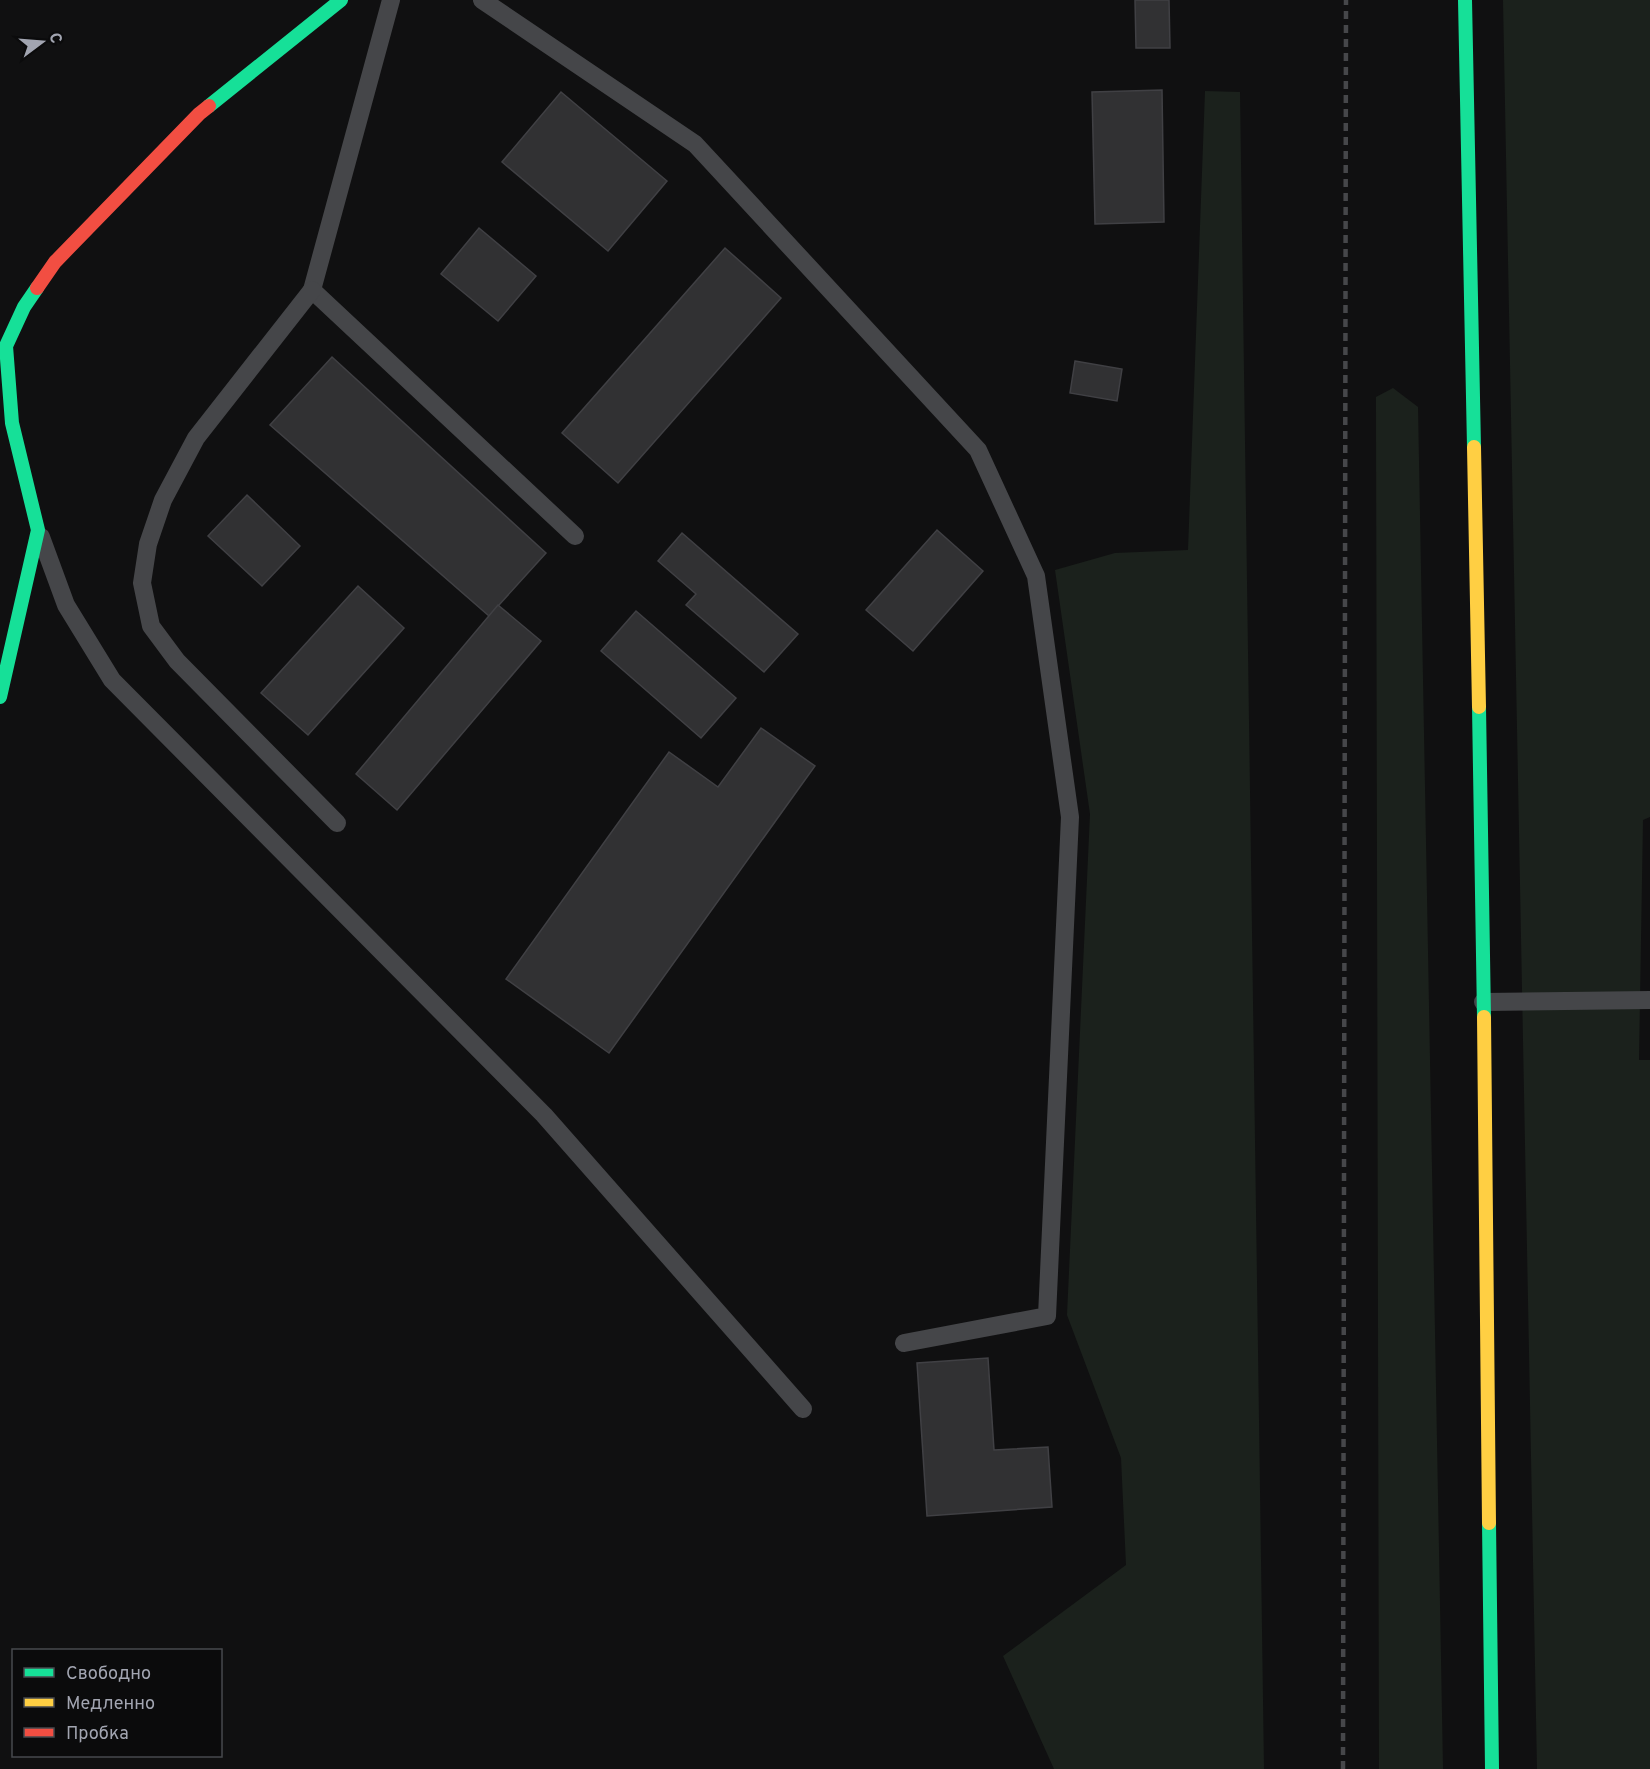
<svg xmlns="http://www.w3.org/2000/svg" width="1650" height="1769" font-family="Overpass,sans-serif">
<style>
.green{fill:#1b211c}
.building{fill:#313133;stroke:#404044;stroke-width:1.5}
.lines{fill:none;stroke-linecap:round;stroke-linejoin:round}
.lane{stroke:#454649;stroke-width:18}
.fast{stroke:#16e098;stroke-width:14}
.slow{stroke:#ffcf43;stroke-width:14}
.jam{stroke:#f24e42;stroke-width:14}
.rail{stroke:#46474a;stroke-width:4.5;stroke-dasharray:8 6;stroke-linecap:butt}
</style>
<rect width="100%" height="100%" fill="#101011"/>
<!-- green -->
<g class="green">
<path d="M1503,0H1650V817L1643,820L1639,1060H1650V1769H1537Z"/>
<path d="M1205,91L1240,92L1264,1769H1054L1003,1656L1126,1565L1121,1458L1067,1315L1090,814L1055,570L1115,553L1188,550Z"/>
<path d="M1393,388L1418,407L1443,1769H1379L1376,397Z"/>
</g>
<!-- building -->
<g class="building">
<path d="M1135,0H1169L1170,48H1136Z"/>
<path d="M1162,90L1164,222L1095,224L1092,92Z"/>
<path d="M561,92L667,181L608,251L502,162Z"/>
<path d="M479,228L536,276L498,321L441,274Z"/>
<path d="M725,248L781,298L618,483L562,433Z"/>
<path d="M332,357L546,553L489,616L270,425Z"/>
<path d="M1075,361L1122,369L1117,401L1070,393Z"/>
<path d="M247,495L300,546L262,586L208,536Z"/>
<path d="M937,530L983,571L913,651L866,610Z"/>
<path d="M682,533L798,634L764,672L686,605L696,594L658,561Z"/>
<path d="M358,586L404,628L308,735L261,693Z"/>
<path d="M498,605L541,641L397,810L356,774Z"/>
<path d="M636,611L736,698L701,738L601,651Z"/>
<path d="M761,728L815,766L609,1053L506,979L669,752L718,787Z"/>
<path d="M988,1358L994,1450L1048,1447L1052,1507L927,1516L917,1363Z"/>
</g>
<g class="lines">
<!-- lane -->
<g class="lane">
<path d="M391,0L312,290L575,536"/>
<path d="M482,0L695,144L978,450L1036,576L1070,817L1047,1316L904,1343"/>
<path d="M312,290L196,438L163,500L148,544L142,583L151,626L177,661L337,823"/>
<path d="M41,537L66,605L112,680L544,1115L803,1409"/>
<path d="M1483,1002L1650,1000"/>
</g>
<!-- fast -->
<g class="fast">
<path d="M1465,0L1474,447"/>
<path d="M209,106L341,0"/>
<path d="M0,697L38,530L12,423L6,346L24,307L37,288"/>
<path d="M1479,707L1484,1017"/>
<path d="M1489,1523L1492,1769"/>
</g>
<!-- slow -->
<g class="slow">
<path d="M1474,447L1479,707"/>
<path d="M1484,1017L1489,1523"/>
</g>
<!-- jam -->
<path class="jam" d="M37,288L55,262L199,114L209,106"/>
<!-- rail -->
<path class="rail" d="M1343,1769L1346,0"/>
</g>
<!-- legend -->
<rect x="12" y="1649" width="210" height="108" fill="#0b0b0c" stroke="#47494e" stroke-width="1.5"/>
<rect x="24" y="1668" width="30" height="9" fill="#16e098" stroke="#47494e" stroke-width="1.5"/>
<text x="66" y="1679" font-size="18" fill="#a2a5b1">Свободно</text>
<rect x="24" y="1698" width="30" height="9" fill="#ffcf43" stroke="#47494e" stroke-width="1.5"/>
<text x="66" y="1709" font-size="18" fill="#a2a5b1">Медленно</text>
<rect x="24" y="1728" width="30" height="9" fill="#f24e42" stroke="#47494e" stroke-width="1.5"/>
<text x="66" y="1739" font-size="18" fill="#a2a5b1">Пробка</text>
<!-- north arrow -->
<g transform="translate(42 42) rotate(74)" stroke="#0b0b0c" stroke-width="4.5" paint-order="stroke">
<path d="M0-4.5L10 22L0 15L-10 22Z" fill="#a2a5b1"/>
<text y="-9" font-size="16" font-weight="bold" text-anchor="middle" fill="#a2a5b1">С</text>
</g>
</svg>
